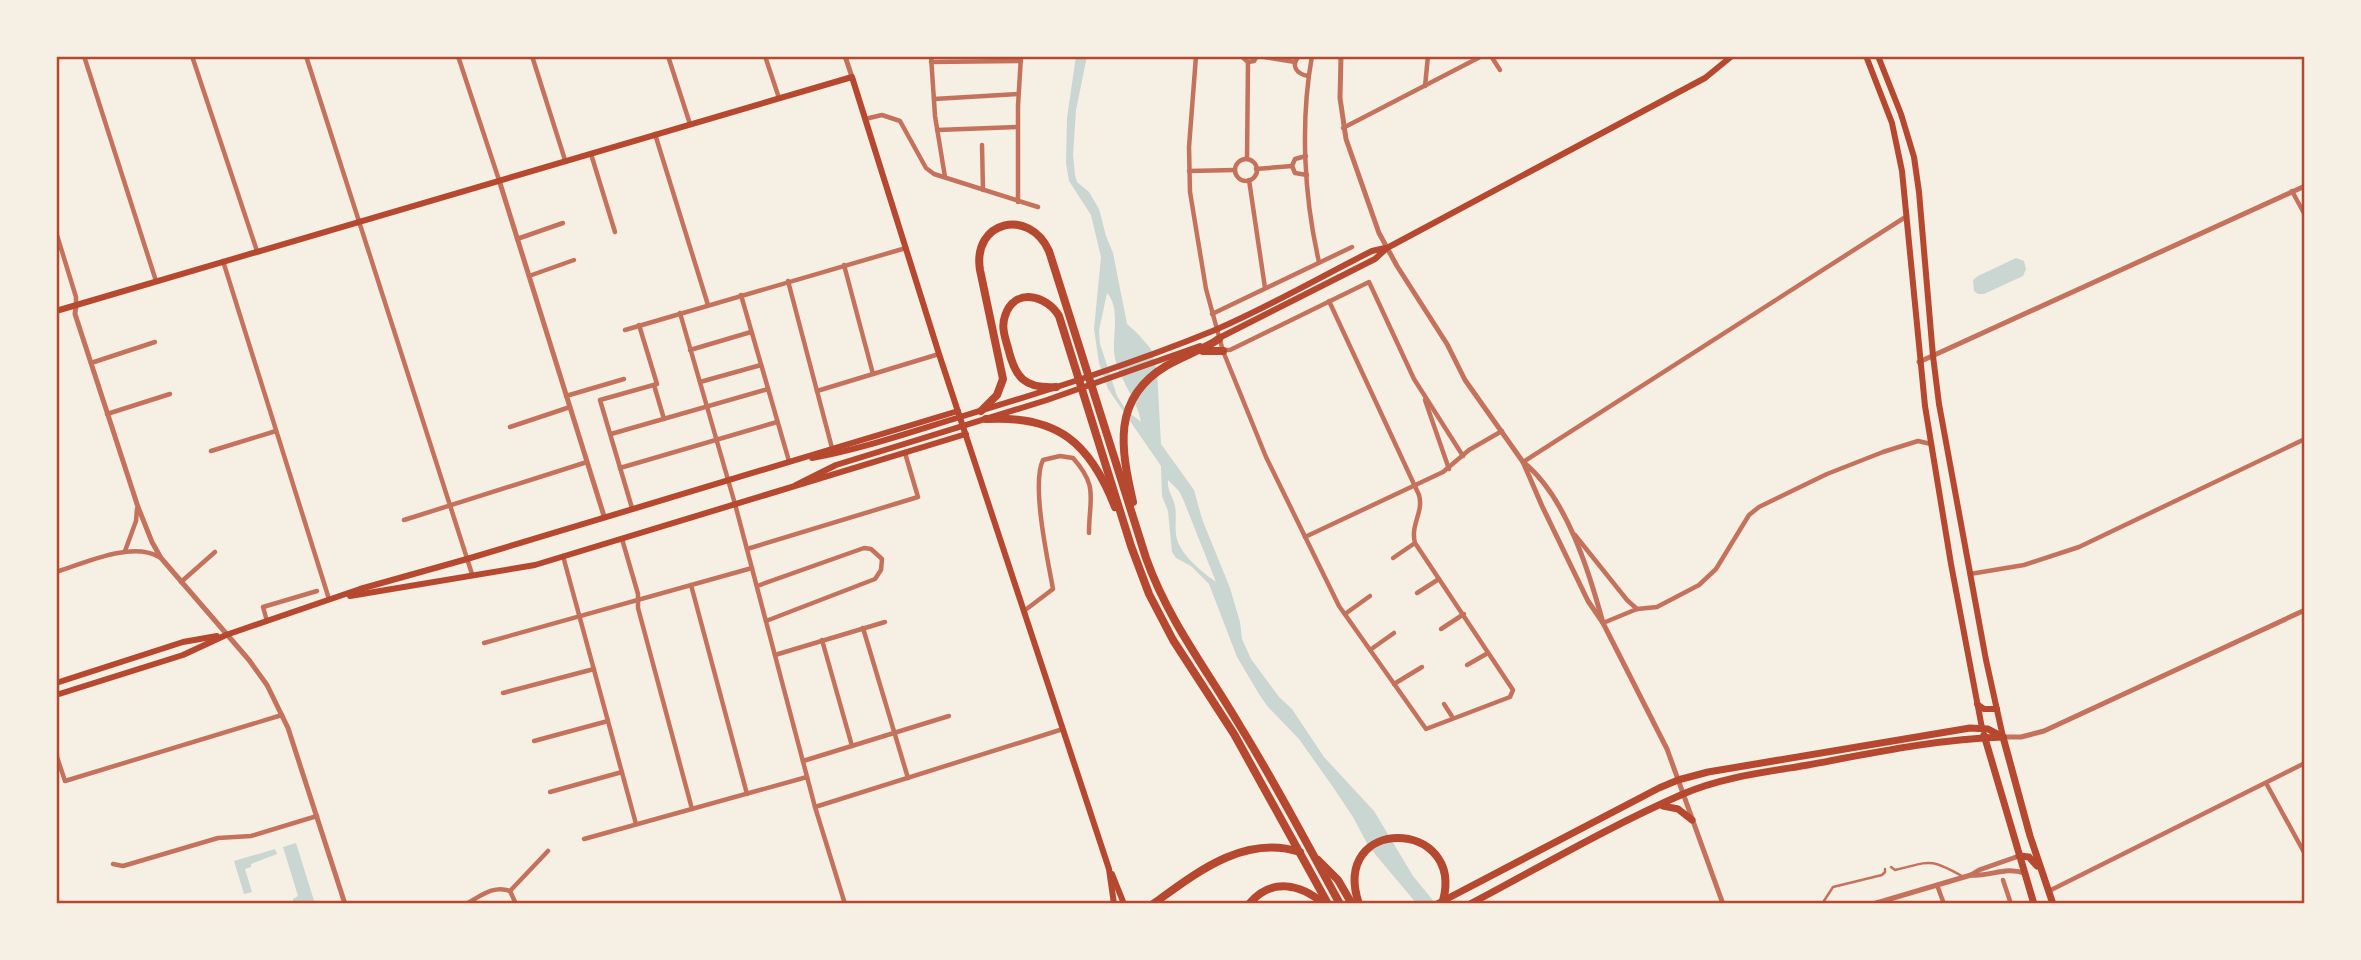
<svg xmlns="http://www.w3.org/2000/svg" width="2361" height="960" font-family="Mulish,sans-serif">
<style>
.water{fill:#c9d6d2;fill-rule:evenodd}
.lines{fill:none;stroke-linecap:round;stroke-linejoin:round}
.service{stroke:#c5725c;stroke-width:2.5}
.minor{stroke:#c5725c;stroke-width:4.5}
.tertiary{stroke:#c5725c;stroke-width:5}
.secondary{stroke:#b5482f;stroke-width:6}
.primary{stroke:#b5482f;stroke-width:7}
.motorway{stroke:#b5482f;stroke-width:8}
.neatline{fill:none;stroke:#b5482f;stroke-width:2.5}
</style>
<rect width="100%" height="100%" fill="#f6efe4"/>
<!-- water -->
<g class="water">
<path d="M1076,56H1087L1076,110L1073,155L1075,175L1077,182L1089,192L1099,209L1106,236L1113,253L1127,324L1138,334L1151,349L1157,372L1161,444L1194,490L1202,519L1230,588L1240,622L1242,639L1251,659L1279,697L1292,709L1324,757L1374,811L1413,876L1436,904H1417L1369,847L1353,817L1333,787L1299,739L1268,707L1259,694L1237,657L1209,584L1191,566L1176,558L1172,552L1168,511L1162,496L1161,466L1108,389L1099,363L1094,329L1101,257L1091,215L1069,181L1066,163L1067,118ZM1107,293C1120,307 1113,334 1114,351C1116,377 1137,397 1141,422L1126,410L1117,396L1100,344L1099,330ZM1168,480L1179,491L1183,499L1216,582C1202,572 1181,555 1177,539C1174,528 1177,516 1175,506C1173,496 1167,491 1168,480Z"/>
<path d="M2016,258L2024,261L2026,269L2023,276L1984,294H1978L1974,291L1973,280L1978,276Z"/>
<path d="M296,843L315,904H293V899L298,896L283,847Z"/>
<path d="M275,849L277,854L251,864V867L245,869L252,892L244,894L234,861Z"/>
</g>
<g class="lines">
<!-- service -->
<g class="service">
<path d="M1891,867L1895,870C1930,862 1928,857 1962,876"/>
<path d="M1822,904L1833,887L1882,875L1885,872V869"/>
</g>
<!-- minor -->
<g class="minor">
<path d="M84,56L156,281"/>
<path d="M192,56L257,251"/>
<path d="M306,56L472,574"/>
<path d="M458,56L499,180"/>
<path d="M532,56L565,160"/>
<path d="M668,56L690,124"/>
<path d="M765,56L779,98"/>
<path d="M931,56L935,116L945,177"/>
<path d="M1196,56L1189,147L1190,192L1206,289L1223,351L1266,457L1339,606L1426,729L1510,697L1513,690L1415,543C1410,525 1424,512 1419,495L1329,301"/>
<path d="M1241,56L1248,62L1254,61L1257,56"/>
<path d="M1258,56L1295,62"/>
<path d="M1299,56C1290,66 1297,74 1308,76"/>
<path d="M1312,56C1300,122 1304,197 1319,262"/>
<path d="M1491,56L1500,70"/>
<path d="M931,62L1021,61"/>
<path d="M1425,86L1428,56"/>
<path d="M934,99L1018,94"/>
<path d="M865,119L882,115L900,121L926,168L934,174L1038,207"/>
<path d="M1343,128L1482,56"/>
<path d="M937,130L1017,127"/>
<path d="M655,134L708,305"/>
<path d="M982,145L983,190"/>
<path d="M591,154L615,232"/>
<path d="M1306,156L1295,159L1292,166L1295,173L1307,175"/>
<path d="M1247,159L1248,62"/>
<circle cx="1246" cy="170" r="11"/>
<path d="M1256,169L1292,166"/>
<path d="M1189,171L1235,170"/>
<path d="M1249,180L1265,288"/>
<path d="M2292,191L2305,215"/>
<path d="M1018,202V106L1021,56"/>
<path d="M56,232L76,297V305"/>
<path d="M517,239L563,223"/>
<path d="M223,261L329,599"/>
<path d="M844,265L873,374"/>
<path d="M529,276L574,260"/>
<path d="M788,281L832,448"/>
<path d="M741,295L789,461"/>
<path d="M680,313L735,504L815,807L845,904"/>
<path d="M1212,314L1352,247"/>
<path d="M625,330L906,248"/>
<path d="M690,350L751,332"/>
<path d="M1223,350H1230L1369,282L1414,379L1463,456"/>
<path d="M91,363L155,342"/>
<path d="M700,382L761,365"/>
<path d="M654,385L664,419"/>
<path d="M817,391L939,354"/>
<path d="M566,396L624,379"/>
<path d="M1425,400L1449,469"/>
<path d="M107,414L170,394"/>
<path d="M510,427L570,407"/>
<path d="M611,434L768,389"/>
<path d="M211,451L276,431"/>
<path d="M1523,462L1907,216"/>
<path d="M620,468L777,422"/>
<path d="M632,508L600,400L657,384L639,325"/>
<path d="M404,520L587,462"/>
<path d="M1575,535L1627,600L1637,609"/>
<path d="M1305,537L1443,472L1469,450L1502,431"/>
<path d="M622,539L638,594V608L692,809"/>
<path d="M747,549L918,497L905,453"/>
<path d="M125,551L136,521L137,509"/>
<path d="M563,556L636,824"/>
<path d="M1393,558L1415,543"/>
<path d="M56,572C85,563 131,541 159,557"/>
<path d="M1970,574L2024,565L2079,547L2305,439"/>
<path d="M181,582L215,552"/>
<path d="M691,585L747,794"/>
<path d="M757,586L864,548L871,549L882,559L881,570L875,579L766,621"/>
<path d="M1417,593L1439,579"/>
<path d="M1024,611L1053,589C1048,561 1031,484 1043,460L1060,456L1073,458C1099,487 1089,498 1089,533"/>
<path d="M1345,614L1370,596"/>
<path d="M267,621L263,607L317,591"/>
<path d="M1603,623L1637,609L1657,607L1699,585L1716,569L1749,515L1759,507L1827,474L1883,452L1918,441L1931,444"/>
<path d="M863,628L908,778"/>
<path d="M1441,629L1464,614"/>
<path d="M822,640L852,746"/>
<path d="M484,643L752,568"/>
<path d="M1370,650L1394,633"/>
<path d="M775,655L885,622"/>
<path d="M1467,665L1488,653"/>
<path d="M1394,684L1422,667"/>
<path d="M503,693L594,669"/>
<path d="M1444,704L1453,718"/>
<path d="M534,741L608,721"/>
<path d="M56,754L65,781L282,715"/>
<path d="M803,761L949,716"/>
<path d="M2266,783L2305,854"/>
<path d="M550,792L622,772"/>
<path d="M815,807L1063,729"/>
<path d="M584,839L807,777"/>
<path d="M113,864L123,866L218,838L251,836L317,816"/>
<path d="M2003,880L2011,904"/>
<path d="M1937,885L1944,904"/>
<path d="M510,891L548,851"/>
<path d="M510,891L516,904"/>
<path d="M2049,891L2305,763"/>
<path d="M466,904C481,896 493,885 510,891"/>
</g>
<!-- tertiary -->
<g class="tertiary">
<path d="M845,56L852,77"/>
<path d="M1341,56L1340,98L1346,139L1379,233L1397,266L1447,344L1465,380L1523,462C1566,496 1589,571 1603,623"/>
<path d="M499,180L604,516"/>
<path d="M76,305L75,314L138,507L152,542L161,558L249,660L267,685L288,728L345,904"/>
<path d="M1919,362L2305,186"/>
<path d="M1523,462L1542,506L1588,601L1603,623L1667,749L1723,904"/>
<path d="M2003,737H2021L2044,731L2305,610"/>
<path d="M1971,875C1990,877 2005,866 2024,873"/>
<path d="M1873,904L1971,875L1979,870L2019,856"/>
</g>
<!-- secondary -->
<g class="secondary">
<path d="M1866,56L1892,123L1902,171L1925,406L1951,564L1982,728"/>
<path d="M1878,56L1901,114L1914,157L1919,192L1933,356L1939,404L1986,660L2003,737"/>
<path d="M56,311L852,77L939,354L1109,869L1114,904"/>
<path d="M1217,339L1375,259L1387,248L1705,78L1732,56"/>
<path d="M812,458C862,449 911,432 960,417C1046,391 1132,364 1215,330C1269,307 1320,277 1372,251L1385,248"/>
<path d="M796,485L836,465L1047,400L1200,346"/>
<path d="M350,596L535,565L966,434"/>
<path d="M56,683L183,642L217,636"/>
<path d="M56,695L183,655L226,635L360,589L467,559L958,411"/>
<path d="M1977,704L1984,709H1997"/>
<path d="M1112,874L1124,904"/>
</g>
<!-- primary -->
<g class="primary">
<path d="M1984,735L2034,904"/>
<path d="M2003,737L2030,836L2053,904"/>
<path d="M1663,806L1678,809L1692,820"/>
<path d="M2019,856L2029,857L2037,866"/>
<path d="M1437,904L1659,788L1678,780L1708,772L1970,728L1988,729L2003,737"/>
<path d="M1470,904C1540,867 1610,826 1683,794C1722,777 1766,772 1808,765C1872,753 1938,739 2003,737"/>
</g>
<!-- motorway -->
<g class="motorway">
<path d="M1203,351H1223"/>
<path d="M1056,387C1024,389 1015,377 1008,348C1005,337 1001,327 1005,316C1014,287 1047,295 1059,316L1131,546L1149,594L1173,640L1234,734L1328,904"/>
<path d="M981,411L997,395L1003,379L980,270C972,221 1029,207 1049,251L1146,558C1168,620 1207,670 1240,726C1276,784 1307,844 1340,904"/>
<path d="M986,419C1058,415 1090,443 1115,507"/>
<path d="M1133,502C1121,449 1111,399 1166,366C1183,356 1202,350 1219,339"/>
<path d="M1318,860L1338,880L1352,904"/>
<path d="M1153,904C1196,873 1244,834 1300,852"/>
<path d="M1249,904C1271,877 1301,884 1324,904"/>
<path d="M1359,904C1329,815 1465,818 1443,901"/>
</g>
</g>
<!-- border -->
<rect width="2361" height="960" fill="none" stroke="#f6efe4" stroke-width="116"/>
<rect x="58" y="58" width="2245" height="844" class="neatline"/>
</svg>
